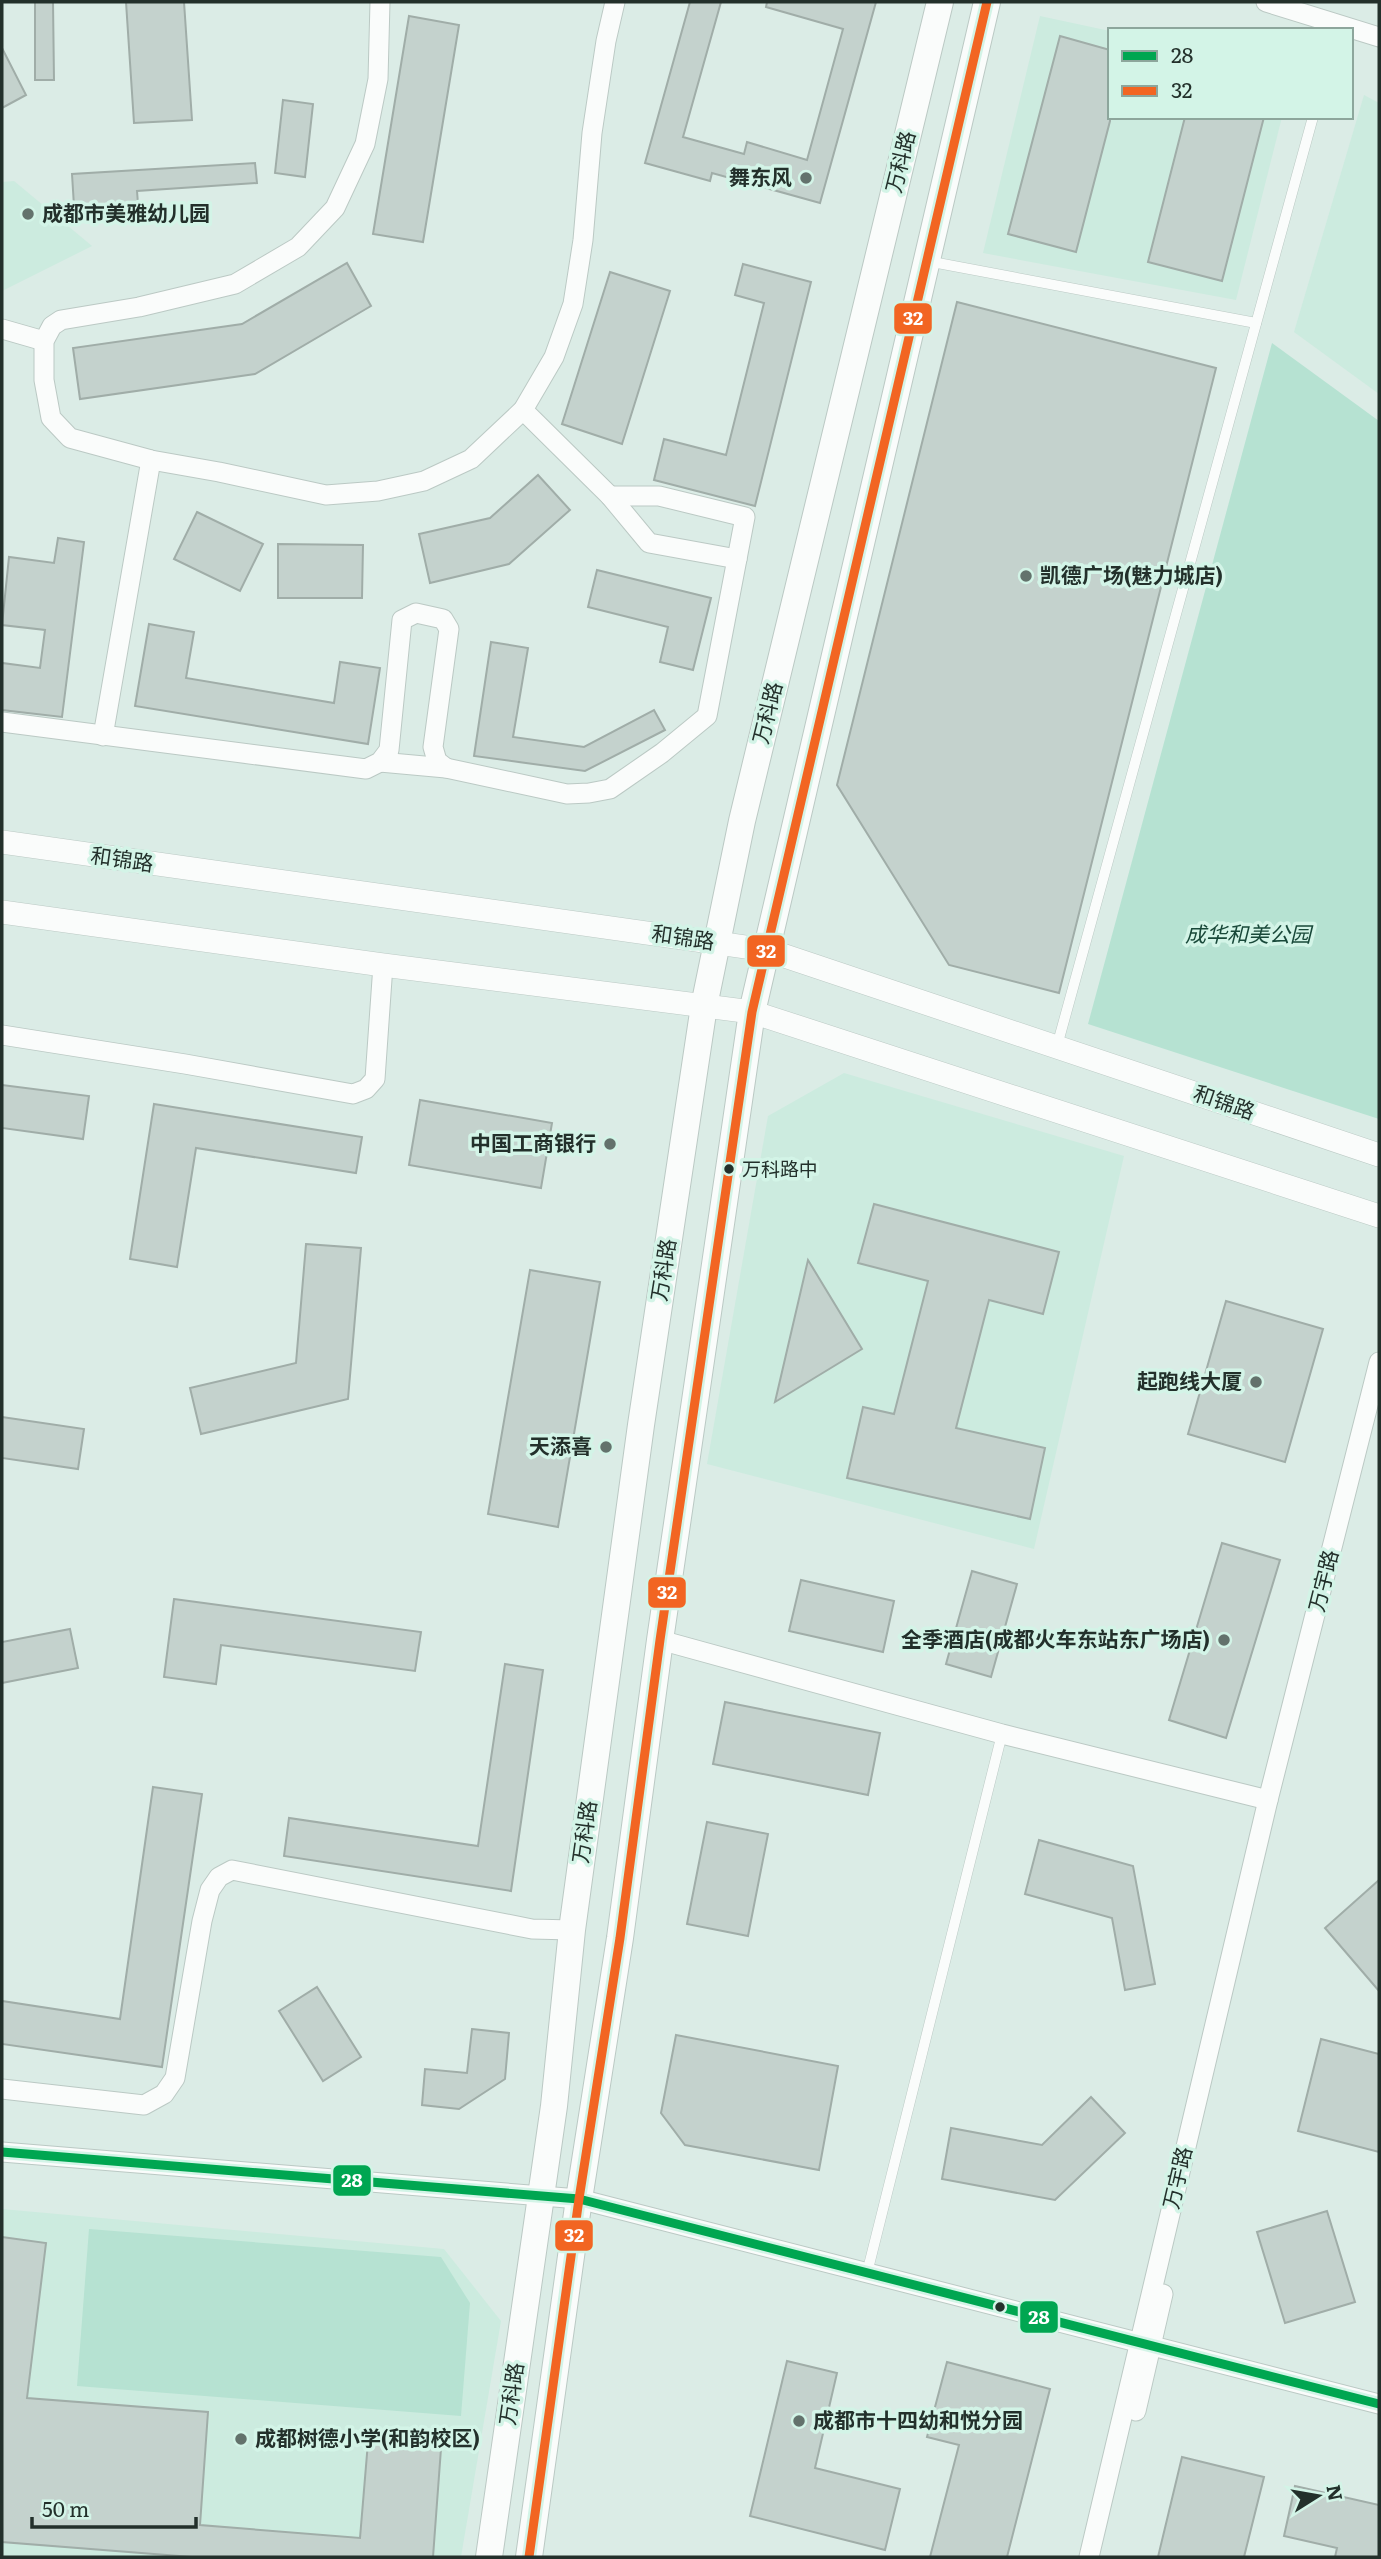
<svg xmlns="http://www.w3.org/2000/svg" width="1381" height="2559" font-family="Literata,'Noto Sans SC',serif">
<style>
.built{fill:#ccebdf}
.green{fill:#b6e2d2}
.building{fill:#c4d2cd;stroke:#a0ada8;stroke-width:2}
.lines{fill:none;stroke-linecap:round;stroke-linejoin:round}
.service-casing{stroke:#bbc9c4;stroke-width:11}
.minor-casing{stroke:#bbc9c4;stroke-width:21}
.tertiary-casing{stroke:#bbc9c4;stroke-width:24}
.secondary-casing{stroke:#bbc9c4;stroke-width:28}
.service{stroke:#fafcfb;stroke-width:10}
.minor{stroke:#fafcfb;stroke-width:19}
.tertiary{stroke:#fafcfb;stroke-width:23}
.secondary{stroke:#fafcfb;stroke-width:26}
.bus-1-casing{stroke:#d3f4e7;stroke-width:14}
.bus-2-casing{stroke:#d3f4e7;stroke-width:14}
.bus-1{stroke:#00a651;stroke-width:9}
.bus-2{stroke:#f26522;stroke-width:9}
.poi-dot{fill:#63726c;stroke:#d3f4e7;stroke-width:2.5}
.bus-dot{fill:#23302b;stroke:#d3f4e7;stroke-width:2.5}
.labels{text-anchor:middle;stroke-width:7;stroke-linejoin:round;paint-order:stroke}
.bus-label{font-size:19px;fill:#23302b;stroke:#d3f4e7;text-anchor:start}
.street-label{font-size:21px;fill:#23302b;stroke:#d3f4e7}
.poi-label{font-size:21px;font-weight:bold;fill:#23302b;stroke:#d3f4e7;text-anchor:end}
.park-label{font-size:21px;font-style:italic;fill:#184839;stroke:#d3f4e7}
.line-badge{stroke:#d3f4e7;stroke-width:2.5}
.badge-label{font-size:19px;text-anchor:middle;font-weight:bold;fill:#fff}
</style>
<rect width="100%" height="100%" fill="#dbece6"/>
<!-- built -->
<g class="built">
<path d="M1040,16L1110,31V117H1282L1236,300L983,253Z"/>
<path d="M1364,95L1379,103V394L1294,332Z"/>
<path d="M14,181L92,246L2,291V182Z"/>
<path d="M844,1073L1124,1156L1034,1549L707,1464L768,1116Z"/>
<path d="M2,2209L444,2249L501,2321L461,2557H2Z"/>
</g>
<!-- green -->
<g class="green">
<path d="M1272,343L1379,421V1119L1088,1024Z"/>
<path d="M89,2229L441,2257L470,2303L461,2416L77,2386Z"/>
</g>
<!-- building -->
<g class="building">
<path d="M35,2H53L54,80H35Z"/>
<path d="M126,2H184L192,120L134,123Z"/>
<path d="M690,2H721L683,137L744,154L747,142L807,160L843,29L766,7L767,2H876L820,203L712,173L710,181L645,163Z"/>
<path d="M409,16L459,25L423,242L373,234Z"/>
<path d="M1060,36L1110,50V121L1076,252L1008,234Z"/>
<path d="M2,48L26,95L2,108Z"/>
<path d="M283,100L313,104L305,177L275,173Z"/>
<path d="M1185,117H1264L1222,281L1148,262Z"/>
<path d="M255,163L257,183L137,191L138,204L74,206L72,174Z"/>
<path d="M347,263L371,306L255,374L80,399L73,348L242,324Z"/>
<path d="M743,264L811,282L755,506L654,480L664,439L726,455L764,303L735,295Z"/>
<path d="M610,272L670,291L622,444L562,424Z"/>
<path d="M957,302L1216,368L1059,993L949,965L837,785Z"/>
<path d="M538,475L570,510L509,564L430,583L419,534L490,518Z"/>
<path d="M197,512L263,544L240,591L174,559Z"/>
<path d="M58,538L84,542L62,717L2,710V663L40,668L45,630L2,625L9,557L54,563Z"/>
<path d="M278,544L363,545L362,598H278Z"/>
<path d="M597,570L711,598L693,670L660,662L668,627L588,607Z"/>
<path d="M149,624L194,632L186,678L334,703L340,662L380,668L368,744L135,706Z"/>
<path d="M491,642L528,648L513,737L584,747L654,710L665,730L585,771L474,756Z"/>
<path d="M2,1085L89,1096L83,1139L2,1128Z"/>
<path d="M420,1100L552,1123L541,1188L409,1165Z"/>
<path d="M154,1104L362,1137L356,1173L196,1148L177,1267L130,1259Z"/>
<path d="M874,1204L1059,1252L1043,1314L989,1300L956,1428L1045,1448L1030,1519L847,1478L863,1407L894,1414L928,1281L858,1263Z"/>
<path d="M306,1244L361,1248L348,1399L201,1434L190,1388L296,1363Z"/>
<path d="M808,1260L862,1349L775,1402Z"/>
<path d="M530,1270L600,1282L558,1527L488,1514Z"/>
<path d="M1226,1301L1323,1329L1285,1462L1188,1434Z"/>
<path d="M2,1417L84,1429L78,1469L2,1458Z"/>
<path d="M1222,1543L1280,1560L1226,1738L1169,1720Z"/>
<path d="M972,1571L1017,1584L991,1677L946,1664Z"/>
<path d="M801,1580L894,1601L883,1652L789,1631Z"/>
<path d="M174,1599L421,1632L415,1671L221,1645L216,1684L164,1677Z"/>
<path d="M70,1629L78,1668L2,1683V1642Z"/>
<path d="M505,1664L543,1670L511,1891L284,1856L289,1818L478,1846Z"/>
<path d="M725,1702L880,1733L868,1795L713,1764Z"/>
<path d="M153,1787L202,1794L162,2067L2,2044V2001L120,2019Z"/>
<path d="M707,1822L768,1834L748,1936L687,1924Z"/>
<path d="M1039,1840L1133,1866L1155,1984L1125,1990L1112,1918L1025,1894Z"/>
<path d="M1379,1880V1991L1325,1928Z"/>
<path d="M317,1987L361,2057L323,2081L279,2011Z"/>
<path d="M472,2029L509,2033L505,2079L459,2109L422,2105L425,2069L467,2073Z"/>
<path d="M676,2035L838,2066L819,2170L685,2145L661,2113Z"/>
<path d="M1321,2039L1379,2054V2152L1298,2131Z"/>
<path d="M1091,2097L1125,2133L1055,2200L942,2179L951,2128L1042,2145Z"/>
<path d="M1327,2211L1355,2302L1285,2323L1257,2232Z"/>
<path d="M2,2237L46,2243L27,2398L208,2412L200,2525L360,2538L369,2430L442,2435L433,2557H192L2,2542Z"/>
<path d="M787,2361L837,2373L815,2468L900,2489L885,2550L750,2516Z"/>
<path d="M947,2362L1050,2389L1007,2557H930L959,2445L927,2437Z"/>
<path d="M1182,2457L1264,2477L1244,2557H1158Z"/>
<path d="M1295,2486L1379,2505V2557H1335L1337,2548L1284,2536Z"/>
</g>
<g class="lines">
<!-- service casing -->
<g class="service-casing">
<g id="service">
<path d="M927,261L1256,323"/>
<path d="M1057,1046L1313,117"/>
<path d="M867,2273L1002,1734"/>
</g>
</g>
<!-- minor casing -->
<g class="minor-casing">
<g id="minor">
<path d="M380,2L378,79L365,144L335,208L298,247L235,284L139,307L61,320L52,326L44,341V380L51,418L70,438L151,460L219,472L326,495L378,491L424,481L471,459L523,410L554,357L573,304L583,240L592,133L606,41L615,2"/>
<path d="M1266,2L1379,37"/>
<path d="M2,329L44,341"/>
<path d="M523,410L610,496L649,543L737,559"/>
<path d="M2,722L366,769L380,762L389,750L402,620L416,613L443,619L449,629L433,747L437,761L446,768"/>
<path d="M103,736L151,460"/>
<path d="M380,762L446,768L567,794L589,793L610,789L662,753L707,716L745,517L659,496H610"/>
<path d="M2,1035L185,1064L353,1094L366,1089L375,1079L383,965"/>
<path d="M660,1640L1002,1734L1268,1800"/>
<path d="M2,2089L144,2105L164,2094L175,2078L202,1921L210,1890L219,1877L232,1870L532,1929L572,1930"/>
<path d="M2,2152L579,2199L1379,2404"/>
<path d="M1136,2411L1163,2294"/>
<path d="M1089,2557L1268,1800L1379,1362"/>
</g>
</g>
<!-- tertiary casing -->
<g class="tertiary-casing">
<g id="tertiary">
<path d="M2,842L767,950L1379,1155"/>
<path d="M2,912L383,965L752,1012L1379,1216"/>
</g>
</g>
<!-- secondary casing -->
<g class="secondary-casing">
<g id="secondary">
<path d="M489,2557L554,2106L572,1930L641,1425L704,1006L742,821L940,2"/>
<path d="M529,2557L579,2199L620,1938L660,1640L752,1012L987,2"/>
</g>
</g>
<!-- service -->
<use href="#service" class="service"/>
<!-- minor -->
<use href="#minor" class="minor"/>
<!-- tertiary -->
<use href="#tertiary" class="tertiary"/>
<!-- secondary -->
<use href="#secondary" class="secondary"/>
<!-- bus-1 casing -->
<g class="bus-1-casing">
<path id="bus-1" d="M2,2152L579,2199L1379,2404"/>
</g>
<!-- bus-2 casing -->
<g class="bus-2-casing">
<path id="bus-2" d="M529,2557L579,2199L620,1938L660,1640L752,1012L987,2"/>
</g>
<!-- bus-1 -->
<use href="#bus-1" class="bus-1"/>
<!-- bus-2 -->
<use href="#bus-2" class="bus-2"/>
</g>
<!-- markers -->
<g class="poi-dot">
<circle cx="806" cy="178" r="7"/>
<circle cx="28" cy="214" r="7"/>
<circle cx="1026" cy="576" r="7"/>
<circle cx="610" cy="1144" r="7"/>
<circle cx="1256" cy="1382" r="7"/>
<circle cx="606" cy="1447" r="7"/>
<circle cx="1224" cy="1640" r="7"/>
<circle cx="799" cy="2421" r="7"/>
<circle cx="241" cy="2439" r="7"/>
</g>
<g class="bus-dot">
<circle cx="729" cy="1169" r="6"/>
<circle cx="1000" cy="2307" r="6"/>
</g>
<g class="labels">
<!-- bus labels -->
<g class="bus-label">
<text x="742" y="1176">万科路中</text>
</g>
<!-- street labels -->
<g class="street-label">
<text transform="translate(901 162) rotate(-76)" y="7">万科路</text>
<text transform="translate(768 713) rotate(-76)" y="7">万科路</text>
<text transform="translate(122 860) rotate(8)" y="7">和锦路</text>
<text transform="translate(683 938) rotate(8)" y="7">和锦路</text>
<text transform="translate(1224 1103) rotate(19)" y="7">和锦路</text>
<text transform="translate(664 1270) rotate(-81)" y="7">万科路</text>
<text transform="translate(1324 1581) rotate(-76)" y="7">万宇路</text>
<text transform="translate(585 1832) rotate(-82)" y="7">万科路</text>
<text transform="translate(1178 2178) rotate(-77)" y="7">万宇路</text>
<text transform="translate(512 2394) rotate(-82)" y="7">万科路</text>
</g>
<!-- poi labels -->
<g class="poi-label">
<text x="792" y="185">舞东风</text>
<text x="42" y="221" text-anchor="start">成都市美雅幼儿园</text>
<text x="1040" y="583" text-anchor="start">凯德广场(魅力城店)</text>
<text x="596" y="1151">中国工商银行</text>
<text x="1242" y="1389">起跑线大厦</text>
<text x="592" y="1454">天添喜</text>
<text x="1210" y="1647">全季酒店(成都火车东站东广场店)</text>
<text x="813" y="2428" text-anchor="start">成都市十四幼和悦分园</text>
<text x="255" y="2446" text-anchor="start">成都树德小学(和韵校区)</text>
</g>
<!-- park labels -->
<g class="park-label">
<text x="1248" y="942">成华和美公园</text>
</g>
</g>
<g class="line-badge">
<rect x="893" y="302" width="40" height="33" rx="7" fill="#f26522"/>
<rect x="746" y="934" width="40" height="34" rx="7" fill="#f26522"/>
<rect x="647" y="1576" width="40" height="33" rx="7" fill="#f26522"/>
<rect x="332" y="2164" width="40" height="33" rx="7" fill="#00a651"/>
<rect x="554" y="2219" width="40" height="33" rx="7" fill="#f26522"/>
<rect x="1019" y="2300" width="40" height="34" rx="7" fill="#00a651"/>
</g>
<g class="badge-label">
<text x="913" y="325">32</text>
<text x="766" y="958">32</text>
<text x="667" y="1599">32</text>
<text x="352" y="2187">28</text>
<text x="574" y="2242">32</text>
<text x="1039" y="2324">28</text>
</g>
<!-- border -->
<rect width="1381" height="2559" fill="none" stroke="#23302b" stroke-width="7"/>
<!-- legend -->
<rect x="1108" y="28" width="245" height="91" fill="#d3f4e7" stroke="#8da69c" stroke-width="2"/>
<rect x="1122" y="51" width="35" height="10" fill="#00a651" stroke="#8da69c" stroke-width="2"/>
<text x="1171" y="63" font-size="21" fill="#23302b">28</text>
<rect x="1122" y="86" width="35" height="10" fill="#f26522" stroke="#8da69c" stroke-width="2"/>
<text x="1171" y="98" font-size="21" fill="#23302b">32</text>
<!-- north arrow -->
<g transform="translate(1318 2496) rotate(79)" stroke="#d3f4e7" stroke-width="5" paint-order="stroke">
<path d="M0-5L12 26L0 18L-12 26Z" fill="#23302b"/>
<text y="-10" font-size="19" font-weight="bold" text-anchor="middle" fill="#23302b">N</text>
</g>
<!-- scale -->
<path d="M32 2517v10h164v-10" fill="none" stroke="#23302b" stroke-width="3.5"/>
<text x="42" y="2517" font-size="21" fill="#23302b" stroke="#d3f4e7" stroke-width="5" paint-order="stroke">50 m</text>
</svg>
